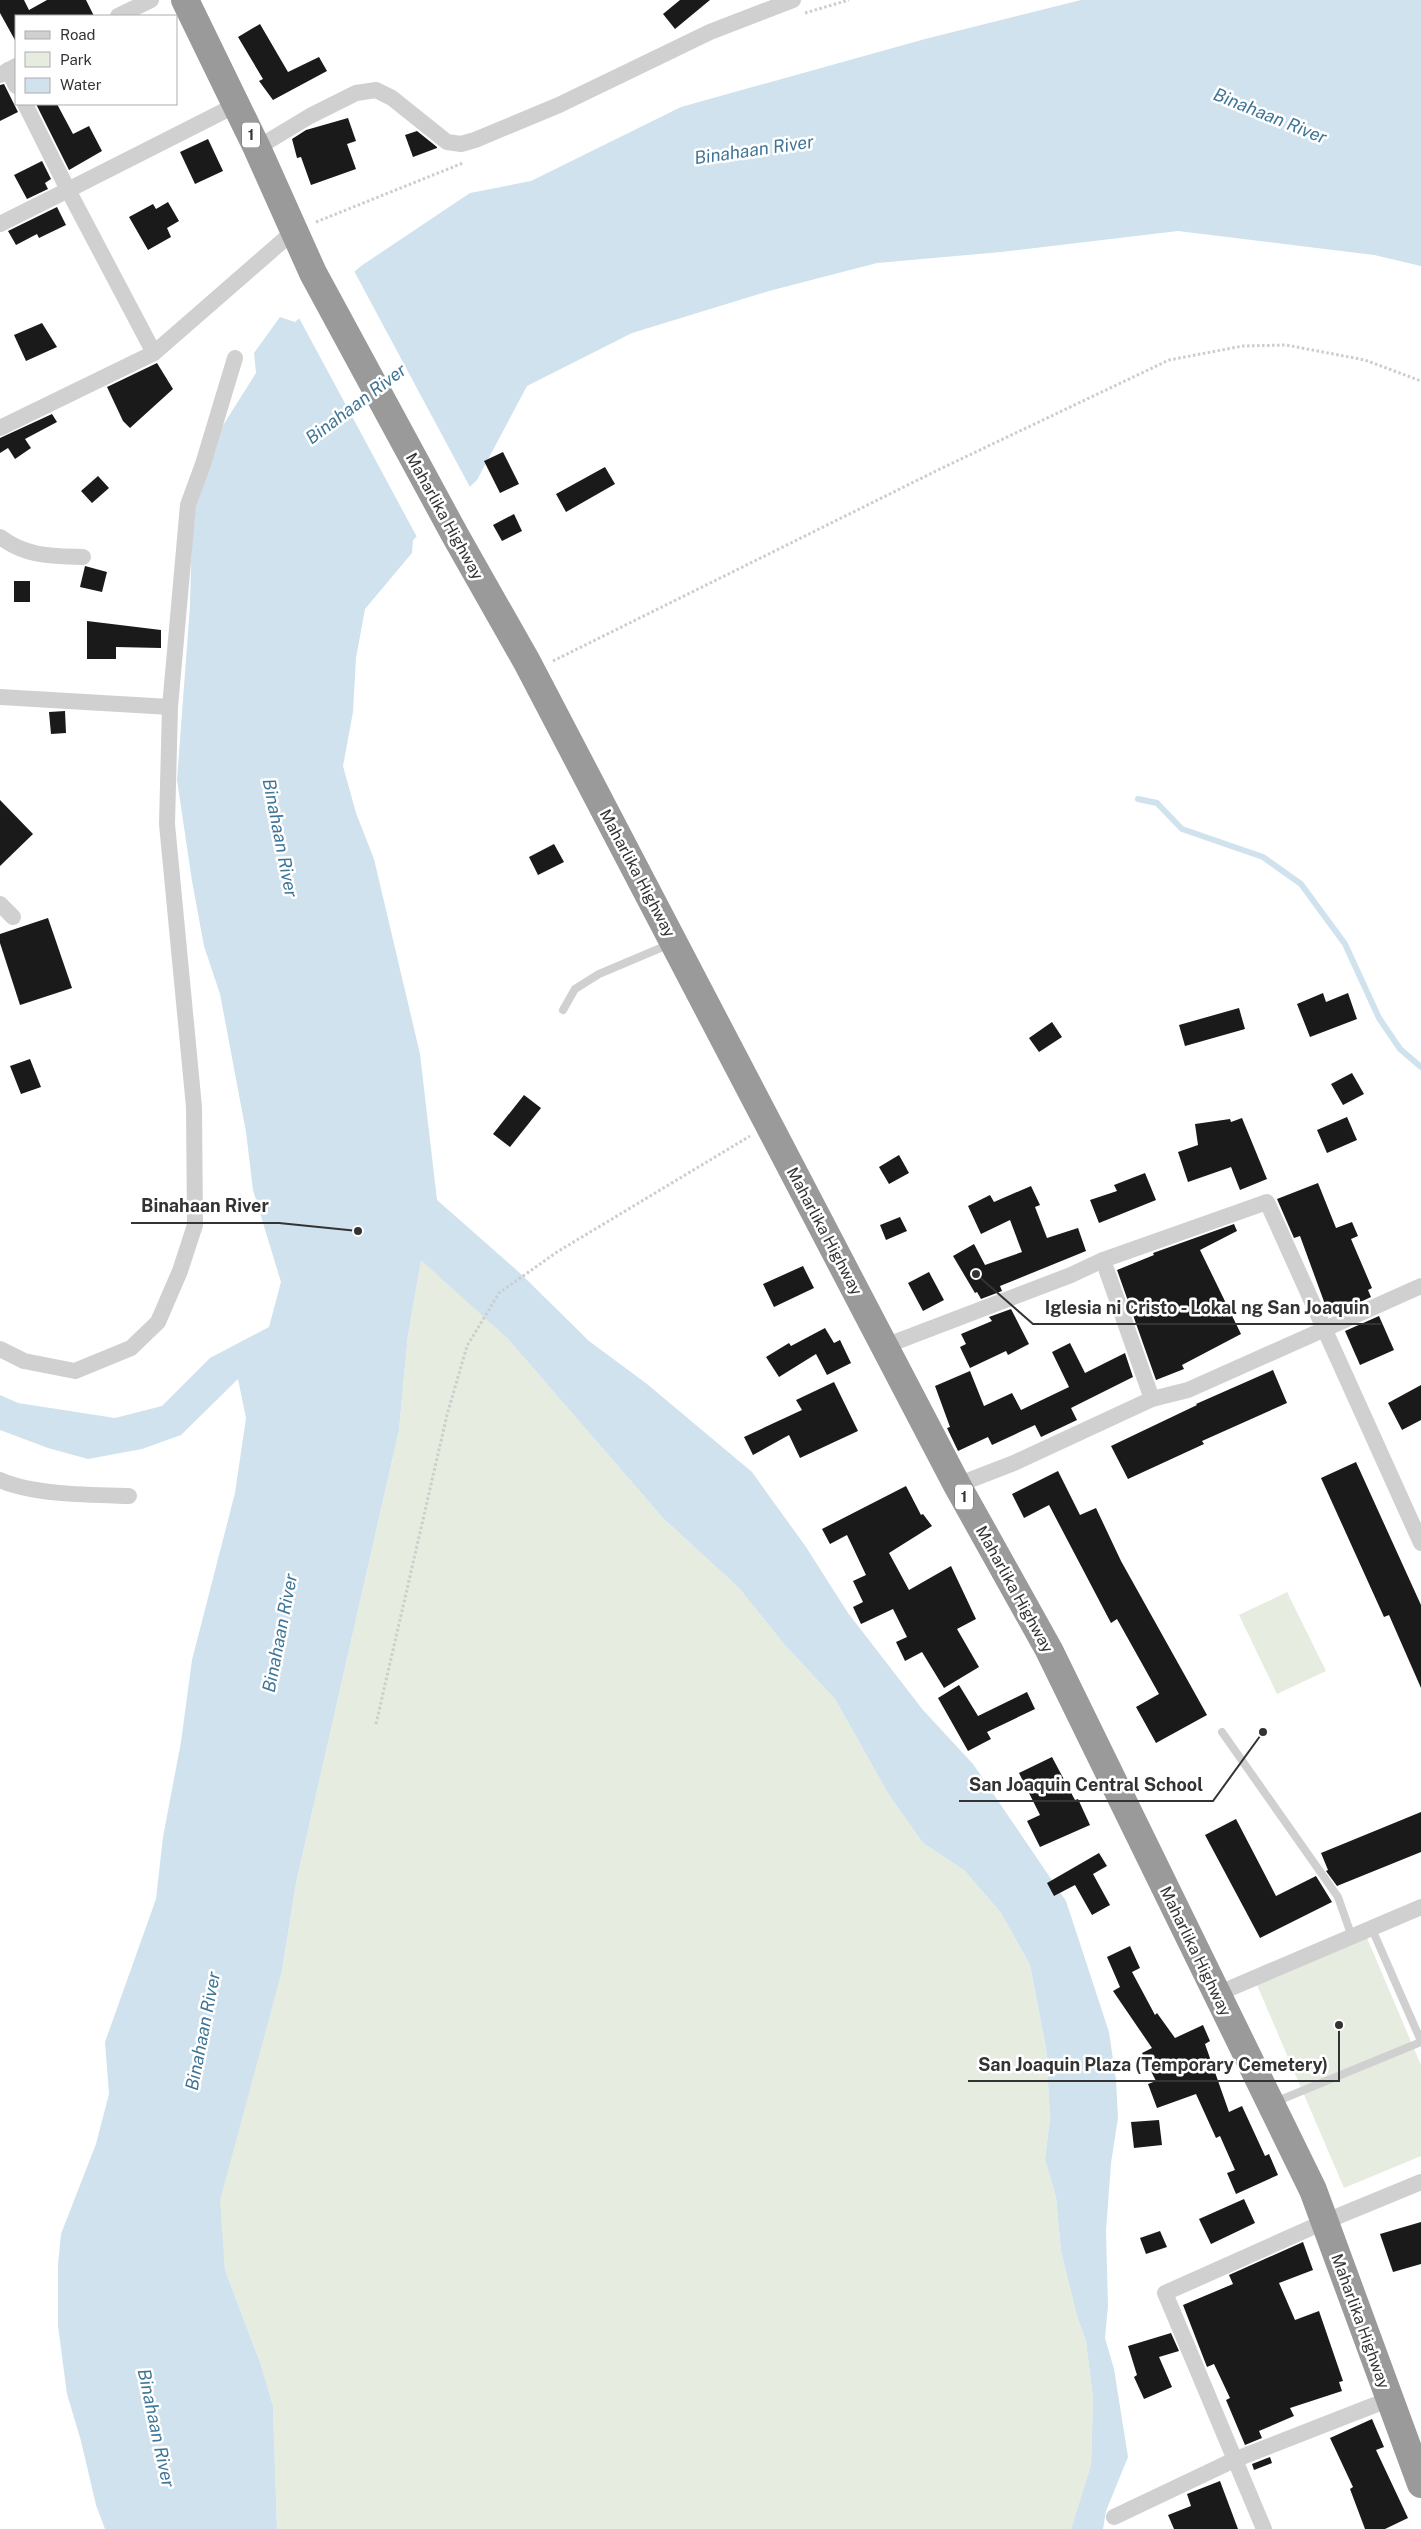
<svg xmlns="http://www.w3.org/2000/svg" width="1421" height="2529" font-family="'Public Sans',sans-serif">
<style>
.green{fill:#e6ecdf}
.water{fill:#cfe2ee}
.pier{fill:#fff}
.lines{fill:none;stroke-linecap:round;stroke-linejoin:round}
.stream{stroke:#cfe2ee;stroke-width:6}
.building{fill:#1a1a1a}
.path{stroke:#cdcdcd;stroke-width:3;stroke-dasharray:2.5 2.5;stroke-linecap:butt}
.lane{stroke:#d0d0d0;stroke-width:8}
.street{stroke:#d0d0d0;stroke-width:16}
.highway{stroke:#9a9a9a;stroke-width:28}
.labels{text-anchor:middle;stroke-width:5;stroke-linejoin:round;paint-order:stroke}
.shield{fill:#fff;stroke:#707070;stroke-width:1}
.shield-label{font-size:15px;font-weight:bold;fill:#333}
.street-label{font-size:16px;fill:#333;stroke:#fff}
.water-label{font-size:18px;font-style:italic;fill:#3f7597;stroke:#fff}
.leader{fill:none;stroke:#333;stroke-width:2}
.callout-dot{fill:#333;stroke:#fff;stroke-width:2}
.callout-label{font-size:18px;text-anchor:middle;font-weight:bold;fill:#333;stroke:#fff;stroke-width:5;stroke-linejoin:round;paint-order:stroke}
</style>
<rect width="100%" height="100%" fill="#fff"/>
<!-- green -->
<g class="green">
<path d="M421,1259L508,1339L663,1518L739,1588L784,1644L835,1699L889,1795L923,1843L965,1871L1001,1913L1030,1965L1046,2048L1050,2118L1045,2159L1056,2197L1061,2251L1077,2316L1086,2341L1093,2399L1091,2465L1071,2529H277L273,2406L261,2365L225,2270L219,2200L282,1971L296,1883L399,1430L408,1335Z"/>
<path d="M1287,1592L1326,1671L1277,1694L1239,1615Z"/>
<path d="M1367,1938L1421,2065V2156L1344,2188L1257,1985Z"/>
</g>
<!-- water -->
<path class="water" d="M1081,0H1421V266L1374,255L1178,231L1001,252L877,263L769,291L632,333L527,386L477,480L413,540L412,553L365,609L356,658L353,712L343,766L356,813L374,859L420,1054L437,1200L521,1274L589,1341L647,1384L752,1472L806,1547L848,1613L923,1710L973,1764L1066,1901L1109,2032L1116,2080L1118,2118L1111,2163L1106,2231L1108,2306L1105,2338L1114,2369L1128,2457L1106,2511L1103,2529H1071L1091,2465L1093,2399L1086,2341L1077,2316L1061,2251L1056,2197L1045,2159L1050,2118L1046,2048L1030,1965L1001,1913L965,1871L923,1843L889,1795L835,1699L784,1644L739,1588L663,1518L508,1339L421,1260L408,1335L399,1430L296,1883L282,1971L220,2200L225,2270L261,2365L273,2406L277,2529H105L96,2505L81,2441L67,2394L58,2326V2265L61,2234L96,2144L109,2094L105,2042L156,1899L163,1837L181,1742L192,1660L235,1493L246,1418L238,1379L181,1435L142,1449L88,1459L48,1448L0,1430V1395L18,1403L115,1418L162,1406L210,1358L269,1327L281,1282L253,1190L246,1132L220,994L204,946L192,881L177,780L190,606L192,524L210,446L256,373L254,353L280,317L295,322L361,266L470,193L531,181L681,107L925,39Z"/>
<!-- pier -->
<path class="pier" d="M353,269L471,489L418,539L298,316Z"/>
<g class="lines">
<!-- stream -->
<path class="stream" d="M1138,799L1157,803L1182,829L1263,857L1301,884L1345,944L1379,1018L1400,1049L1421,1067"/>
</g>
<!-- building -->
<g class="building">
<path d="M0,0H24L29,10L47,0H86L94,16H16V42L0,13Z"/>
<path d="M680,0H710L675,29L663,14Z"/>
<path d="M260,24L288,72L319,57L327,71L273,100L259,81L263,79L238,37Z"/>
<path d="M4,84L18,112L0,121V85Z"/>
<path d="M36,104H57L73,134L89,126L102,151L69,170Z"/>
<path d="M348,118L356,141L347,144L356,169L311,185L301,157L297,158L292,139L306,130Z"/>
<path d="M417,131L437,147V148L413,157L405,135Z"/>
<path d="M208,139L223,171L195,184L180,152Z"/>
<path d="M42,161L51,179L45,183L48,189L27,199L14,175Z"/>
<path d="M168,202L179,221L167,228L171,237L148,250L129,217L153,204L156,209Z"/>
<path d="M57,207L66,225L39,238L37,234L16,245L8,231Z"/>
<path d="M42,323L57,347L26,361L14,335Z"/>
<path d="M157,363L173,389L130,428L123,421L107,387Z"/>
<path d="M52,414L57,422L25,439L31,448L15,459L8,448L0,453V438Z"/>
<path d="M503,452L519,484L500,493L484,461Z"/>
<path d="M605,467L615,484L566,512L556,494Z"/>
<path d="M98,476L109,488L92,503L81,491Z"/>
<path d="M514,514L522,531L502,541L493,525Z"/>
<path d="M85,566L107,572L102,592L80,587Z"/>
<rect x="14" y="581" width="16" height="21"/>
<path d="M87,621L161,630V648L116,647V659H87Z"/>
<path d="M65,711L66,733L51,734L49,712Z"/>
<path d="M0,800L33,834L0,866Z"/>
<path d="M554,844L564,862L538,875L529,857Z"/>
<path d="M48,918L72,988L20,1005L0,943V934Z"/>
<path d="M1323,993L1326,1002L1348,993L1357,1019L1310,1037L1297,1004Z"/>
<path d="M1239,1008L1245,1029L1185,1046L1179,1025Z"/>
<path d="M1052,1022L1062,1037L1039,1052L1029,1038Z"/>
<path d="M30,1059L41,1087L21,1094L10,1066Z"/>
<path d="M1352,1073L1364,1094L1343,1105L1331,1084Z"/>
<path d="M524,1095L541,1108L510,1147L493,1134Z"/>
<path d="M1347,1117L1357,1140L1327,1153L1317,1130Z"/>
<path d="M1242,1118L1267,1179L1240,1190L1231,1167L1188,1182L1178,1152L1198,1145L1195,1124L1230,1119L1231,1122Z"/>
<path d="M899,1155L909,1173L889,1184L879,1167Z"/>
<path d="M1145,1173L1156,1200L1099,1223L1090,1200L1117,1191L1114,1185Z"/>
<path d="M1318,1183L1336,1228L1352,1222L1358,1236L1351,1239L1372,1288L1368,1290L1371,1297L1337,1313L1333,1304L1326,1307L1300,1236L1294,1238L1277,1199Z"/>
<path d="M1031,1186L1040,1205L1035,1207L1047,1238L1078,1228L1086,1251L1000,1286L1002,1291L981,1299L977,1292L975,1293L953,1256L974,1244L985,1265L1022,1252L1010,1220L981,1234L968,1206L990,1195L994,1202Z"/>
<path d="M900,1217L907,1231L886,1240L880,1225Z"/>
<path d="M1234,1224L1237,1231L1200,1250L1241,1334L1182,1365L1184,1369L1156,1380L1117,1270L1154,1255L1153,1253Z"/>
<path d="M803,1266L814,1288L774,1307L763,1284Z"/>
<path d="M929,1272L944,1300L923,1311L908,1283Z"/>
<path d="M1011,1309L1029,1344L1008,1355L1006,1351L970,1368L960,1347L966,1344L961,1334L992,1321L989,1317Z"/>
<path d="M1379,1316L1394,1350L1360,1365L1345,1331Z"/>
<path d="M825,1328L834,1343L840,1340L851,1363L827,1375L816,1354L779,1377L766,1357L789,1343L791,1346Z"/>
<path d="M1070,1343L1085,1373L1125,1353L1133,1377L1071,1408L1077,1420L1041,1437L1035,1425L992,1445L988,1437L958,1451L947,1428L950,1427L935,1386L970,1371L984,1406L1012,1393L1021,1410L1069,1387L1052,1352Z"/>
<path d="M1273,1370L1287,1403L1202,1441L1204,1444L1128,1479L1111,1446L1197,1405L1196,1404Z"/>
<path d="M834,1382L858,1431L800,1458L789,1435L753,1455L744,1437L802,1410L796,1400Z"/>
<path d="M1421,1385V1420L1402,1430L1388,1403Z"/>
<path d="M1356,1462L1421,1605V1688L1389,1615L1384,1617L1321,1478Z"/>
<path d="M1058,1471L1080,1515L1096,1508L1121,1561L1207,1715L1156,1743L1136,1707L1159,1694L1117,1619L1111,1623L1049,1505L1024,1518L1012,1494Z"/>
<path d="M906,1486L921,1515L923,1514L932,1526L889,1553L909,1590L951,1566L976,1619L957,1629L979,1667L944,1688L922,1652L905,1661L896,1642L907,1637L893,1609L861,1624L853,1607L863,1602L853,1581L866,1575L847,1535L830,1544L822,1529Z"/>
<path d="M959,1685L978,1716L1027,1692L1035,1709L987,1732L991,1739L968,1751L938,1698Z"/>
<path d="M1052,1757L1075,1800L1078,1799L1090,1825L1040,1847L1027,1821L1040,1815L1019,1773Z"/>
<path d="M1421,1812V1852L1337,1886L1326,1871L1328,1870L1321,1853Z"/>
<path d="M1236,1819L1276,1896L1316,1876L1332,1902L1260,1938L1205,1835Z"/>
<path d="M1099,1853L1107,1866L1093,1874L1110,1905L1092,1915L1075,1885L1054,1896L1047,1883Z"/>
<path d="M1130,1946L1140,1968L1132,1972L1155,2015L1157,2013L1175,2038L1203,2025L1210,2041L1205,2044L1229,2112L1242,2106L1265,2156L1269,2154L1278,2175L1236,2194L1227,2173L1235,2170L1220,2136L1216,2138L1196,2094L1157,2108L1148,2084L1156,2081L1142,2053L1152,2048L1113,1991L1120,1987L1107,1957Z"/>
<path d="M1159,2120L1162,2145L1134,2148L1131,2122Z"/>
<path d="M1244,2199L1255,2223L1211,2244L1199,2219Z"/>
<path d="M1421,2222V2264L1393,2272L1380,2234Z"/>
<path d="M1160,2231L1167,2247L1146,2254L1140,2238Z"/>
<path d="M1303,2242L1313,2270L1279,2283L1295,2320L1319,2311L1343,2381L1339,2382L1342,2391L1290,2408L1294,2416L1259,2431L1262,2438L1245,2445L1226,2400L1230,2398L1214,2364L1207,2367L1183,2305L1233,2284L1229,2275Z"/>
<path d="M1171,2333L1179,2351L1159,2357L1172,2387L1144,2399L1134,2377L1137,2375L1128,2346Z"/>
<path d="M1372,2419L1384,2447L1376,2450L1408,2518L1385,2529H1365L1350,2489L1353,2487L1330,2438Z"/>
<path d="M1270,2457L1272,2463L1254,2470L1252,2464Z"/>
<path d="M1220,2481L1238,2529H1174L1168,2515L1191,2506L1187,2494Z"/>
</g>
<g class="lines">
<!-- path -->
<g class="path">
<path d="M805,13L849,0"/>
<path d="M316,222L463,163"/>
<path d="M553,661L940,469L1169,360L1243,346L1286,345L1365,360L1421,381"/>
<path d="M376,1724L447,1415L467,1346L499,1293L557,1252L750,1136"/>
</g>
<!-- lane -->
<g class="lane">
<path d="M563,1010L575,989L599,974L670,944"/>
<path d="M1222,1732L1338,1897L1352,1937"/>
<path d="M1372,1929L1421,2041"/>
<path d="M1275,2102L1421,2042"/>
</g>
<!-- street -->
<g class="street">
<path d="M118,16L151,0"/>
<path d="M8,70L16,86"/>
<path d="M0,75L16,66"/>
<path d="M257,148L310,116L356,93L376,90L392,98L447,142L461,144L475,140L559,105L710,32L793,0"/>
<path d="M0,224L68,190L25,104"/>
<path d="M154,353L68,190L236,105"/>
<path d="M0,428L154,353L294,231"/>
<path d="M0,537C27,557 51,556 83,557"/>
<path d="M0,697L170,707"/>
<path d="M0,904L13,917"/>
<path d="M1103,1260L1152,1399"/>
<path d="M885,1346L1071,1275L1103,1260L1267,1202L1421,1543"/>
<path d="M0,1349L24,1361L75,1371L131,1348L158,1322L180,1271L195,1225L194,1107L167,824L170,707L188,505L203,464L235,358"/>
<path d="M0,1480C32,1495 94,1495 129,1496"/>
<path d="M957,1485L1014,1463L1152,1399L1188,1390L1421,1286"/>
<path d="M1217,1994L1421,1907"/>
<path d="M1114,2517L1234,2460L1390,2399"/>
<path d="M1264,2529L1165,2293L1324,2222L1421,2182"/>
</g>
<!-- highway -->
<path class="highway" d="M185,0L257,148L313,273L455,535L527,662L957,1485L1049,1650L1313,2190L1421,2484"/>
</g>
<g class="labels">
<!-- shield labels -->
<g class="shield">
<rect x="242" y="122.5" width="18" height="25" rx="4"/>
<rect x="955" y="1484.5" width="18" height="25" rx="4"/>
</g>
<g class="shield-label">
<text x="251" y="140">1</text>
<text x="964" y="1502">1</text>
</g>
<!-- street labels -->
<g class="street-label">
<text transform="translate(445 516) rotate(61)" y="6">Maharlika Highway</text>
<text transform="translate(638 873) rotate(62)" y="6">Maharlika Highway</text>
<text transform="translate(825 1231) rotate(62)" y="6">Maharlika Highway</text>
<text transform="translate(1015 1589) rotate(61)" y="6">Maharlika Highway</text>
<text transform="translate(1196 1951) rotate(64)" y="6">Maharlika Highway</text>
<text transform="translate(1361 2321) rotate(70)" y="6">Maharlika Highway</text>
</g>
<!-- water labels -->
<g class="water-label">
<text transform="translate(1270 116) rotate(22)" y="6">Binahaan River</text>
<text transform="translate(754 150) rotate(-8)" y="6">Binahaan River</text>
<text transform="translate(356 404) rotate(-37)" y="6">Binahaan River</text>
<text transform="translate(280 838) rotate(79)" y="6">Binahaan River</text>
<text transform="translate(280 1633) rotate(-79)" y="6">Binahaan River</text>
<text transform="translate(203 2031) rotate(-79)" y="6">Binahaan River</text>
<text transform="translate(156 2428) rotate(78)" y="6">Binahaan River</text>
</g>
</g>
<!-- callouts -->
<path class="leader" d="M358 1231L279 1223H131M976 1274L1033 1324H1381M1263 1732L1213 1801H959M1339 2025L1339 2081H968"/>
<g class="callout-dot">
<circle cx="358" cy="1231" r="5"/>
<circle cx="976" cy="1274" r="5"/>
<circle cx="1263" cy="1732" r="5"/>
<circle cx="1339" cy="2025" r="5"/>
</g>
<g class="callout-label">
<text x="205" y="1212">Binahaan River</text>
<text x="1207" y="1314">Iglesia ni Cristo - Lokal ng San Joaquin</text>
<text x="1086" y="1791">San Joaquin Central School</text>
<text x="1153" y="2071">San Joaquin Plaza (Temporary Cemetery)</text>
</g>
<!-- legend -->
<rect x="15" y="15" width="162" height="90" fill="#ffffff" stroke="#adadad"/>
<rect x="25" y="31" width="25" height="8" fill="#d0d0d0" stroke="#adadad"/>
<text x="60" y="40" font-size="15" fill="#333333">Road</text>
<rect x="25" y="52" width="25" height="15" fill="#e6ecdf" stroke="#adadad"/>
<text x="60" y="65" font-size="15" fill="#333333">Park</text>
<rect x="25" y="78" width="25" height="15" fill="#cfe2ee" stroke="#adadad"/>
<text x="60" y="90" font-size="15" fill="#333333">Water</text>
</svg>
